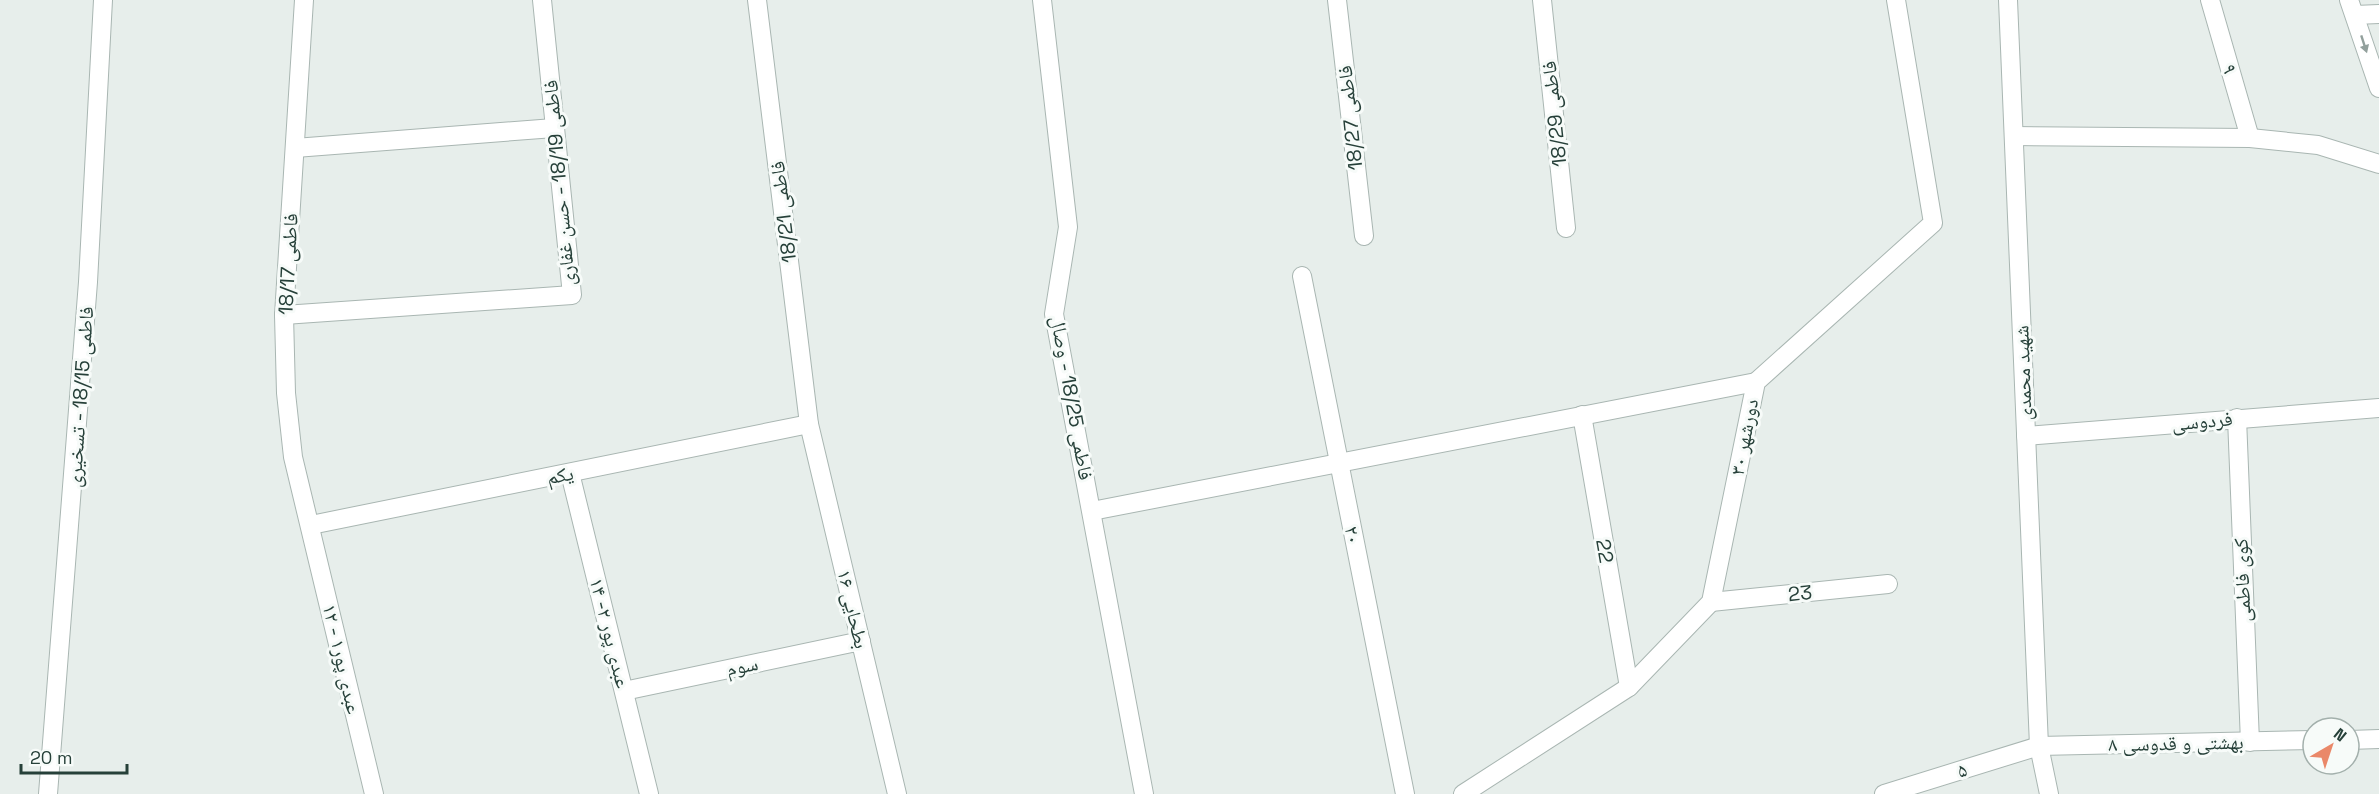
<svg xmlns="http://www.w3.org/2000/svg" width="2379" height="794" font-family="'Space Grotesk','Noto Naskh Arabic',sans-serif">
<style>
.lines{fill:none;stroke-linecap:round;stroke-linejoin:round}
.minor-casing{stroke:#a9b6b2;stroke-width:20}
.minor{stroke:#fff;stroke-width:18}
.oneway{fill:#92a09c}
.labels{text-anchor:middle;stroke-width:6;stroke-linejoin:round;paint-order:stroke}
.street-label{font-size:20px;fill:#264039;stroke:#f7fbf9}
</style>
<rect width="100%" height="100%" fill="#e7eeeb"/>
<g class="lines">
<!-- minor casing -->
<g class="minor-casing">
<g id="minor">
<path d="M304,0L284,315L286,393L293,457L374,794"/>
<path d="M757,0L809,424L897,794"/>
<path d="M1042,0L1068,227L1054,314L1144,794"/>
<path d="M1337,0L1364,236"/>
<path d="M1542,0L1566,228"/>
<path d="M2008,0L2039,746L2049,794"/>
<path d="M2210,0L2250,138"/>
<path d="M2349,0L2379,88"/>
<path d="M2355,15L2379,14"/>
<path d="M2014,136L2250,138L2318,145L2379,164"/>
<path d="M295,148L554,128"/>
<path d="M1302,276L1405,794"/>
<path d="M284,315L572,295L542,0"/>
<path d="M1582,415L1629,687"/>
<path d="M2237,418L2250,742"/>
<path d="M2026,436L2379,408"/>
<path d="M570,473L649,794"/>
<path d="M1092,511L1756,382"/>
<path d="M311,525L809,424"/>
<path d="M1711,602L1888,584"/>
<path d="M624,691L861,641"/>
<path d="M2349,740L2379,739"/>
<path d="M48,794L88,282L103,0"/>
<path d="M1463,794L1629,687L1711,602L1756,382L1933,223L1896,0"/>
<path d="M1884,794L2039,746L2313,740"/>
</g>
</g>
<!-- minor -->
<use href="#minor" class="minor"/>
</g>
<!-- one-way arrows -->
<defs><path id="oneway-solid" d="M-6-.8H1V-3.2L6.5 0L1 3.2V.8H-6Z" transform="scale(1.5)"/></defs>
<use class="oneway" href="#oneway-solid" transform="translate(2364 44) rotate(72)"/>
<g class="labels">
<!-- street labels -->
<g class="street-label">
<text transform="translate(2230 69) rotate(74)" y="7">۹</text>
<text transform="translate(1554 114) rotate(-96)" y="7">فاطمی 18/29</text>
<text transform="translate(1350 118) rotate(-96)" y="7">فاطمی 18/27</text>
<text transform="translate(559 183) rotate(-95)" y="7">فاطمی 18/19 - حسن غفاری</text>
<text transform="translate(783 212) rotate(-97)" y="7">فاطمی 18/21</text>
<text transform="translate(288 264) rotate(-87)" y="7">فاطمی 18/17</text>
<text transform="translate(2023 373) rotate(-92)" y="7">شهید محمدی</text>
<text transform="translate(80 397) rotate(-86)" y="7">فاطمی 18/15 - تسخیری</text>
<text transform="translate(1072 398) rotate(80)" y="7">فاطمی 18/25 - وصال</text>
<text transform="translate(2202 421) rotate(-5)" y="7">فردوسی</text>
<text transform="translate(1744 437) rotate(-79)" y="7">دورشهر ۳۰</text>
<text transform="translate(560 475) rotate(-11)" y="7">یکم</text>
<text transform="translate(1353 535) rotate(79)" y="7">۲۰</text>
<text transform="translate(1605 551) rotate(80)" y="7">22</text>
<text transform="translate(2242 580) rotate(-92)" y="7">کوی فاطمی</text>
<text transform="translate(1800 593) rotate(-6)" y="7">23</text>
<text transform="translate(853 609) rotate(77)" y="7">بطحایی ۱۶</text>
<text transform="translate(610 633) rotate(76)" y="7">عبدی پور ۲- ۱۴</text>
<text transform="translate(342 659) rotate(77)" y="7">عبدی پور۱ - ۱۲</text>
<text transform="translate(742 666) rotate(-12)" y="7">سوم</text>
<text transform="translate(2176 743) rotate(-1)" y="7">بهشتی و قدوسی ۸</text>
<text transform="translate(1962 770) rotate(-17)" y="7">۵</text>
</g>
</g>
<!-- north arrow -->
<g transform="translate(2331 746) rotate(39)"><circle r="28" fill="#f7fbf9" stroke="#a3b0ac" stroke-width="1.5"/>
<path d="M0-4.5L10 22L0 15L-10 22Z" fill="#ea8869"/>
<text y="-9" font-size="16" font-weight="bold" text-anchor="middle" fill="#264039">N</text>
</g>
<!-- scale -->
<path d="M21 764v9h106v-9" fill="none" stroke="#264039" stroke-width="3"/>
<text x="30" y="764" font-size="18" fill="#264039" stroke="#f7fbf9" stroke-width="4.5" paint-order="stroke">20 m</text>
</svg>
